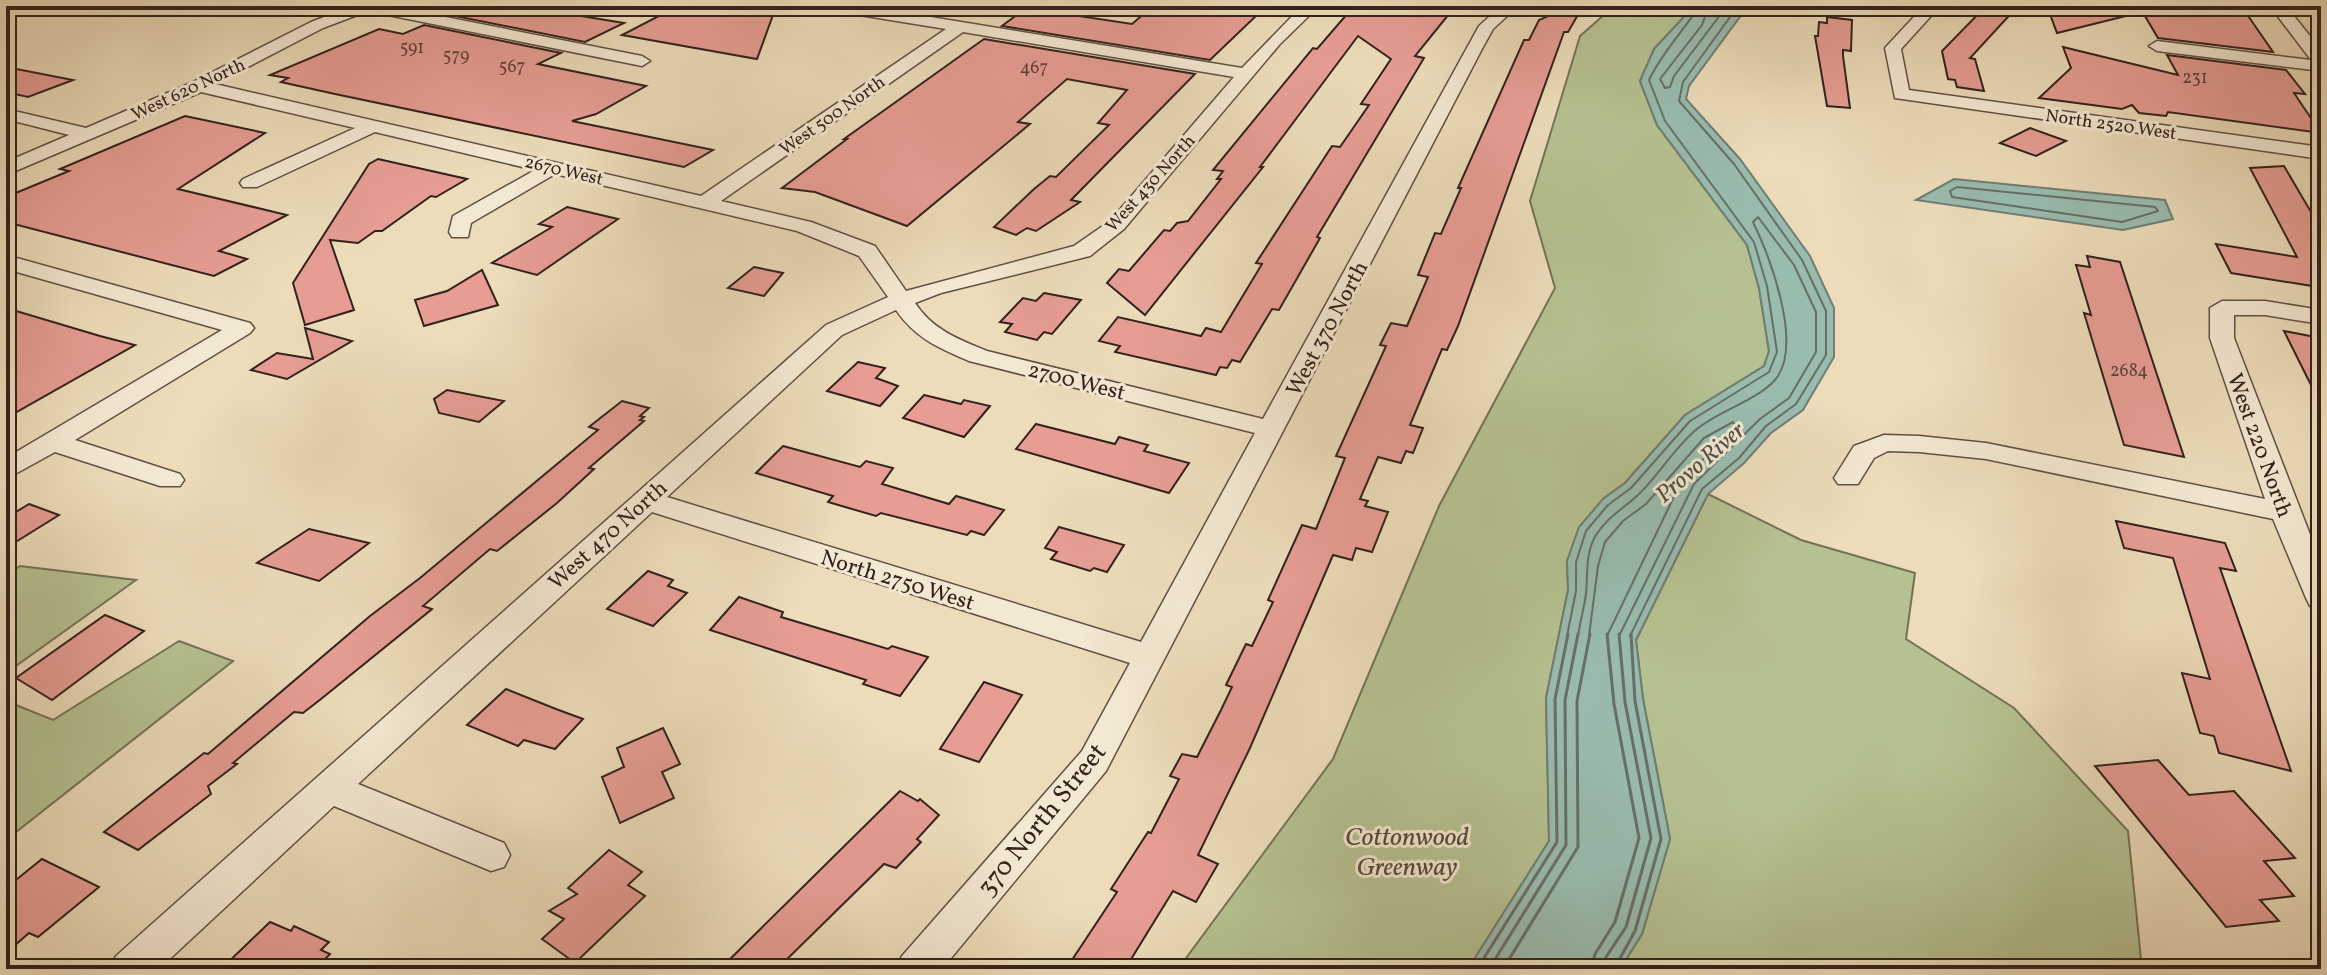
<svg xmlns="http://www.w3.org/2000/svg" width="2327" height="975" font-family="Vollkorn,serif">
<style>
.green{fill:#b6c191;stroke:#747256;stroke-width:2}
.water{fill:#99bcaf;stroke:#707e74;stroke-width:2}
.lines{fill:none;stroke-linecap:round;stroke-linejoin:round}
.shore-far1{stroke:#666f66;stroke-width:2}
.shore{stroke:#666f66;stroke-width:3}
.building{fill:#e79d94;stroke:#32221c;stroke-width:2}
.minor-casing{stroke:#605044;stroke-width:3}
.minor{fill:#f3e8d2;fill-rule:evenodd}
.labels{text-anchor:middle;stroke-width:6;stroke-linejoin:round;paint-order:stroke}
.number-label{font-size:18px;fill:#5f413a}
.far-street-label{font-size:18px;fill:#32221c;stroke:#f3e8d2}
.street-label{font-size:22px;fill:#32221c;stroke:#f3e8d2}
.water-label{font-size:24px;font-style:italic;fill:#515048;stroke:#f3e8d2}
.near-street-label{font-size:26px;fill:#32221c;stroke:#f3e8d2}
.near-park-label{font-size:26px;font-style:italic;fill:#534a39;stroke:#f3e8d2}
</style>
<rect width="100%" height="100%" fill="#ecdcba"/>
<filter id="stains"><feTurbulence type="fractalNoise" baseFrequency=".0025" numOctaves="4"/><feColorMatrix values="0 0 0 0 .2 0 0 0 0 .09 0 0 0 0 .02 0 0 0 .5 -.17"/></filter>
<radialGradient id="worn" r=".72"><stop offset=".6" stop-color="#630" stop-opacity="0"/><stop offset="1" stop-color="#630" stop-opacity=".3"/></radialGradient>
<!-- green -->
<g class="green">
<path d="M1614,6H1694L1654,49L1640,81L1657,125L1747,245L1759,288L1769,351L1764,366L1685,415L1625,483L1603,499L1567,561L1568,590L1546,698L1549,841L1468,969H1178L1333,759L1439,506L1555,288L1530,201L1580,36Z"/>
<path d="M1708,494L1801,540L1915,573L1906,639L2014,708L2128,831L2142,969H1620L1642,934L1670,839L1643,699L1636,640Z"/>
<path d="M20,566L136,580L6,673V575Z"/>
<path d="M179,641L233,661L6,840V701L53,720Z"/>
</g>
<!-- water -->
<g class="water">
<path d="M1694,6H1748L1689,86L1686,99L1740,159L1810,256L1834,308V357L1803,410L1771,433L1744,463L1708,494L1636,640L1643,699L1670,839L1642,934L1620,969H1468L1549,841L1546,698L1568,590L1567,561L1579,527L1603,499L1625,483L1685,415L1764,366L1769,351L1759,288L1747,245L1657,125L1640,81L1654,49Z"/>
<path d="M1954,179L2165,200L2173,219L2123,230L1916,200Z"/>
</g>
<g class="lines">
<!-- shore-far1 -->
<g class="shore-far1">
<path d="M1709,6L1702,25L1660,79L1665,88L1670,87L1674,76L1727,6"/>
<path d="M1957,187L2155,207L2158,211L2122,222L1952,197L1950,191Z"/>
<path d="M1567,636L1576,591V562L1586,531L1608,505L1631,488L1690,421L1769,372L1777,352L1767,286L1754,242L1665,121L1649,80C1662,52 1683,32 1699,6"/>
<path d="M1578,636C1580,622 1584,608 1586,594C1588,574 1585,553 1596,535C1608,516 1626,507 1640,493C1660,473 1676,446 1697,429C1720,410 1756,401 1775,380C1804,346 1770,257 1753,222L1758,217L1794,265L1816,312V352L1789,398L1760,419L1694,484L1619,636"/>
<path d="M1589,636L1598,566L1605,542L1623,521L1646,504L1704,438L1733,422L1736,427L1682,480L1607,636"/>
<path d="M1630,636L1702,489L1739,458L1766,426L1796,404L1826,355V311L1802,260L1734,164L1679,101L1683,82L1738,6"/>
</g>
<!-- shore -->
<g class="shore">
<path d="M1477,969L1557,842L1555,699L1568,634"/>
<path d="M1489,969L1566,845L1565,700L1578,634"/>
<path d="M1503,969L1578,847L1577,701L1590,634"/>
<path d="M1592,969L1595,954L1615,922L1639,838L1614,704L1607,634"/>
<path d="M1604,969L1606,957L1626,927L1651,838L1625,702L1619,634"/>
<path d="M1614,969L1635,931L1661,839L1635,701L1631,634"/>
</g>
</g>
<!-- building -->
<g class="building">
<path d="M471,6H520L624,23L585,42L450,15Z"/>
<path d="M678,6L726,10L732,7L773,15L757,59L622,35Z"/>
<path d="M1153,6H1194L1257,15L1210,60L1002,26L1026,8L1132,24Z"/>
<path d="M1354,6L1449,14L1415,56L1424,58L1317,237L1320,238L1279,310L1272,309L1240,362L1232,360L1227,368L1220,367L1216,375L1115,352L1120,346L1099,341L1118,317L1201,336L1206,328L1221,332L1262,264L1256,263L1332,146L1340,147L1369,105L1361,104L1391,59L1358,36L1260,167H1263L1145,315L1107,283L1119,269L1129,271L1164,230L1170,231L1177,223L1188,221L1221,179H1217L1223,171L1213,170L1313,48L1317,49Z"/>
<path d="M1559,6H1583L1568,32H1564L1458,326L1447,350L1442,349L1410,425L1423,428L1413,453L1406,451L1401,463L1378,457L1360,499L1368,501L1365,506L1388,512L1372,552L1356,548L1352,560L1333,555L1250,748L1198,855L1218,864L1196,902L1173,891L1125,969H1066L1117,892L1111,889L1148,832L1151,833L1179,779L1170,776L1182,754L1197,757L1221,710L1232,687L1226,685L1246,644L1252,646L1273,602L1268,600L1302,525L1316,529L1345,458L1336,456L1386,346L1380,345L1391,323L1407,326L1428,277L1418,275L1435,233L1441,234L1461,188H1458L1524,40H1529L1539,20L1551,15Z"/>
<path d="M1986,6H2018L1970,58L1975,59L1984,91L1957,87L1955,80L1948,79L1942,51Z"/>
<path d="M2047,6H2129L2130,15L2057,33Z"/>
<path d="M2139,6L2242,7L2273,52L2158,38Z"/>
<path d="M1827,17L1852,20L1851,51L1843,50V56L1850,108L1827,106L1815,36H1818L1819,22L1827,23Z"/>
<path d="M424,25L561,53L538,64L646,86L596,114L572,121L713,150L684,167L335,94L281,82L288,78L270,75L379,29L403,34Z"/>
<path d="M984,39L1195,74L1071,200L1080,202L1036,231L1027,228L1016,235L994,227L1034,189L1050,176L1056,177L1109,125L1098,123L1127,90L1067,79L1018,122L1030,124L907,226L815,192L782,188L847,139H844Z"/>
<path d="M2063,47L2178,75L2167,55L2286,70L2305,94L2294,93L2321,133L2168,112L2166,116L2139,113L2132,105L2122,109L2039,98L2071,68Z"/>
<path d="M6,67L73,80L28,97L6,92Z"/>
<path d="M185,116L265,133L178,189L287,215L219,251L247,259L214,276L6,222V197L69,171L60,169Z"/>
<path d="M2030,128L2066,141L2036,156L2000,143Z"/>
<path d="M378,159L467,179L436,197L431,196L382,231H375L358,243L330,240L354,310L305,325L293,283L369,164Z"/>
<path d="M2284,166L2321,229V303L2312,286L2231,273L2216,244L2297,257L2250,168Z"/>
<path d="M567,207L618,219L537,275L492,263L552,227L539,224Z"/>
<path d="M2087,256L2120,262L2184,457L2124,445L2084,313L2091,315L2076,265L2090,267Z"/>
<path d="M754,267L783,273L764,296L728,288Z"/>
<path d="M482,270L498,305L424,326L415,300L447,291Z"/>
<path d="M1044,293L1081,300L1052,334L1044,332L1037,340L1005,332L1012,324L1000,322L1023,298L1036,301Z"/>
<path d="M6,308L100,336L135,345L6,418Z"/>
<path d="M305,328L352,341L287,379L251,370L277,353L313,359Z"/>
<path d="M2284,331L2321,338V405Z"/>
<path d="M858,362L885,368L876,378L898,386L880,406L827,391Z"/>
<path d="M447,390L504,401L479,422L439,413L434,399Z"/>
<path d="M924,395L961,404L964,400L990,406L964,437L903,418Z"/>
<path d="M622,401L649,408L640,416L644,417L640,420L644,421L589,468L594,469L557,503L497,551L490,549L423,606L432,609L321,699L303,713L294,712L233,763L237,764L208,786L211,794L138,850L104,832L204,753L208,754L370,616L420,578L598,430L589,427Z"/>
<path d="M1036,424L1115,444L1119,437L1148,445L1144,451L1189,463L1169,493L1016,449Z"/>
<path d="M783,446L860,467L866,461L893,468L882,484L949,504L956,496L1004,510L984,535L971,531L967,535L881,513L876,516L828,502L833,496L756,473Z"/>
<path d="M29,504L59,515L6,548V518Z"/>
<path d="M2116,521L2225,543L2236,571L2220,568L2291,771L2219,753L2214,736L2200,733L2182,673L2210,679L2173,558L2124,548Z"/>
<path d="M1059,527L1124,545L1107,572L1094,568L1090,571L1051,559L1057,552L1045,548Z"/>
<path d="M309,529L369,543L319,581L257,563Z"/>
<path d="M648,571L673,580L668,586L687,593L653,626L607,609Z"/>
<path d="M739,597L783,612L781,617L888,649L892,646L928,657L900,696L863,684L866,680L710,630Z"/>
<path d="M105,615L144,631L52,700L16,678Z"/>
<path d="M984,682L1022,695L979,762L940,749Z"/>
<path d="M506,689L556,709L583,719L555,749L524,740L518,746L467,725Z"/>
<path d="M663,728L680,764L662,772L674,798L620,823L602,777L624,767L617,748Z"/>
<path d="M2158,760L2189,795L2234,791L2295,858L2264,861L2294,896L2260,900L2279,921L2226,927L2095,766Z"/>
<path d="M900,791L918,801L920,799L939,815L917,839L921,842L896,868L884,864L777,969H720Z"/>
<path d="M609,850L642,872L628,885L645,896L575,963L542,939L564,919L549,911L577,894L568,888Z"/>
<path d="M42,859L99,887L38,937L29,933L6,953V888Z"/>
<path d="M270,922L291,931L294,926L329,942L321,950L330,954L315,969H221Z"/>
</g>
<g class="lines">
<!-- minor casing -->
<g class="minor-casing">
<g id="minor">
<path d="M353,6H390L642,56L650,61L642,66L368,11L323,28L215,84L701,196L946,29L835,11L827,6H863L1242,68L1302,6H1319L1280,44L1124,229L1090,256L941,293L915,303C933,330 958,339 987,351L1263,419L1479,26L1501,6H1518L1493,29L1483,47L1106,771L942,969H896L902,956L1082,751L1130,663L652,512L358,784L504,843L510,855L504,867L491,871L334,806L159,969H110L116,956L826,325L888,297L859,256L797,231L555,174L471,223L468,237H452L449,232L453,216L535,170L375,132L257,187H243L240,183L243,179L355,128L201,92L6,175V162L69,135L6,119V109L86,128L193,82L311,22ZM963,32L1234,77L1110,221L1074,246L906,291L875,246L811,222L721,201ZM896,310C915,338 939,348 969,361L1255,433L1141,642L667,497L842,335Z"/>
<path d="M1924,6H1940L1901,49L1909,90L2321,147V159L1895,98L1885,48Z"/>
<path d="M2270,6H2286L2321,50V71L2157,51L2149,46L2157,41L2311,60Z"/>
<path d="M6,255L250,323L254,328L250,333L75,440L180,474L184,480L180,486H160L55,452L6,479V458L222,330L6,269Z"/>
<path d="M2222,301H2265L2321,310V324L2265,315H2234V338L2321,563V609L2310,606L2306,598L2273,519L1986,459L1919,452L1888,451L1874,458L1858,484H1838L1834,478L1854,446L1884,435L1919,436L1986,443L2265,499L2210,338V308Z"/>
</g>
</g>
<!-- minor -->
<use href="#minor" class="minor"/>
</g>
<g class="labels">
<!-- number labels -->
<g class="number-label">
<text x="412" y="53">591</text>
<text x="456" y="61">579</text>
<text x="512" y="72">567</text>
<text x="1034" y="73">467</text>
<text x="2195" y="83">231</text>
<text x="2129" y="376">2684</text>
</g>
<!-- far-street labels -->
<g class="far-street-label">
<text transform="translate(188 89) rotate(-25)" y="6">West 620 North</text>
<text transform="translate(832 115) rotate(-35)" y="6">West 500 North</text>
<text transform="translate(2111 124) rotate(8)" y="6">North 2520 West</text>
<text transform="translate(564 170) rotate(13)" y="6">2670 West</text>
<text transform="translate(1150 183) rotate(-48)" y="6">West 430 North</text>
</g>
<!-- street labels -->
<g class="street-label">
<text transform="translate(1326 328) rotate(-62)" y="8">West 370 North</text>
<text transform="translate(1077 380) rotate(14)" y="8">2700 West</text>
<text transform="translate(2261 445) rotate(70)" y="8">West 220 North</text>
<text transform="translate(607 534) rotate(-42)" y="8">West 470 North</text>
<text transform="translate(898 579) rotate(17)" y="8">North 2750 West</text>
</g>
<!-- water labels -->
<g class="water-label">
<text transform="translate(1700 462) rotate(-41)" y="8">Provo River</text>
</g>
<!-- near-street labels -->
<g class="near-street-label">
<text transform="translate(1041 819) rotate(-51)" y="9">370 North Street</text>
</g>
<!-- near-park labels -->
<g class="near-park-label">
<text x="1407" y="845">Cottonwood<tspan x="1407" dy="30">Greenway</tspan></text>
</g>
</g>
<!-- margin -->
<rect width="2327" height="975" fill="none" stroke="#ecdcba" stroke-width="32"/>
<rect x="8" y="8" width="2311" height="959" fill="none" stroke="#32221c" stroke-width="4"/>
<rect x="16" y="16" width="2295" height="943" fill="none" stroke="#32221c" stroke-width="2"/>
<rect width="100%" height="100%" filter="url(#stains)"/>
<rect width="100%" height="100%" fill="url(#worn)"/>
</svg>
